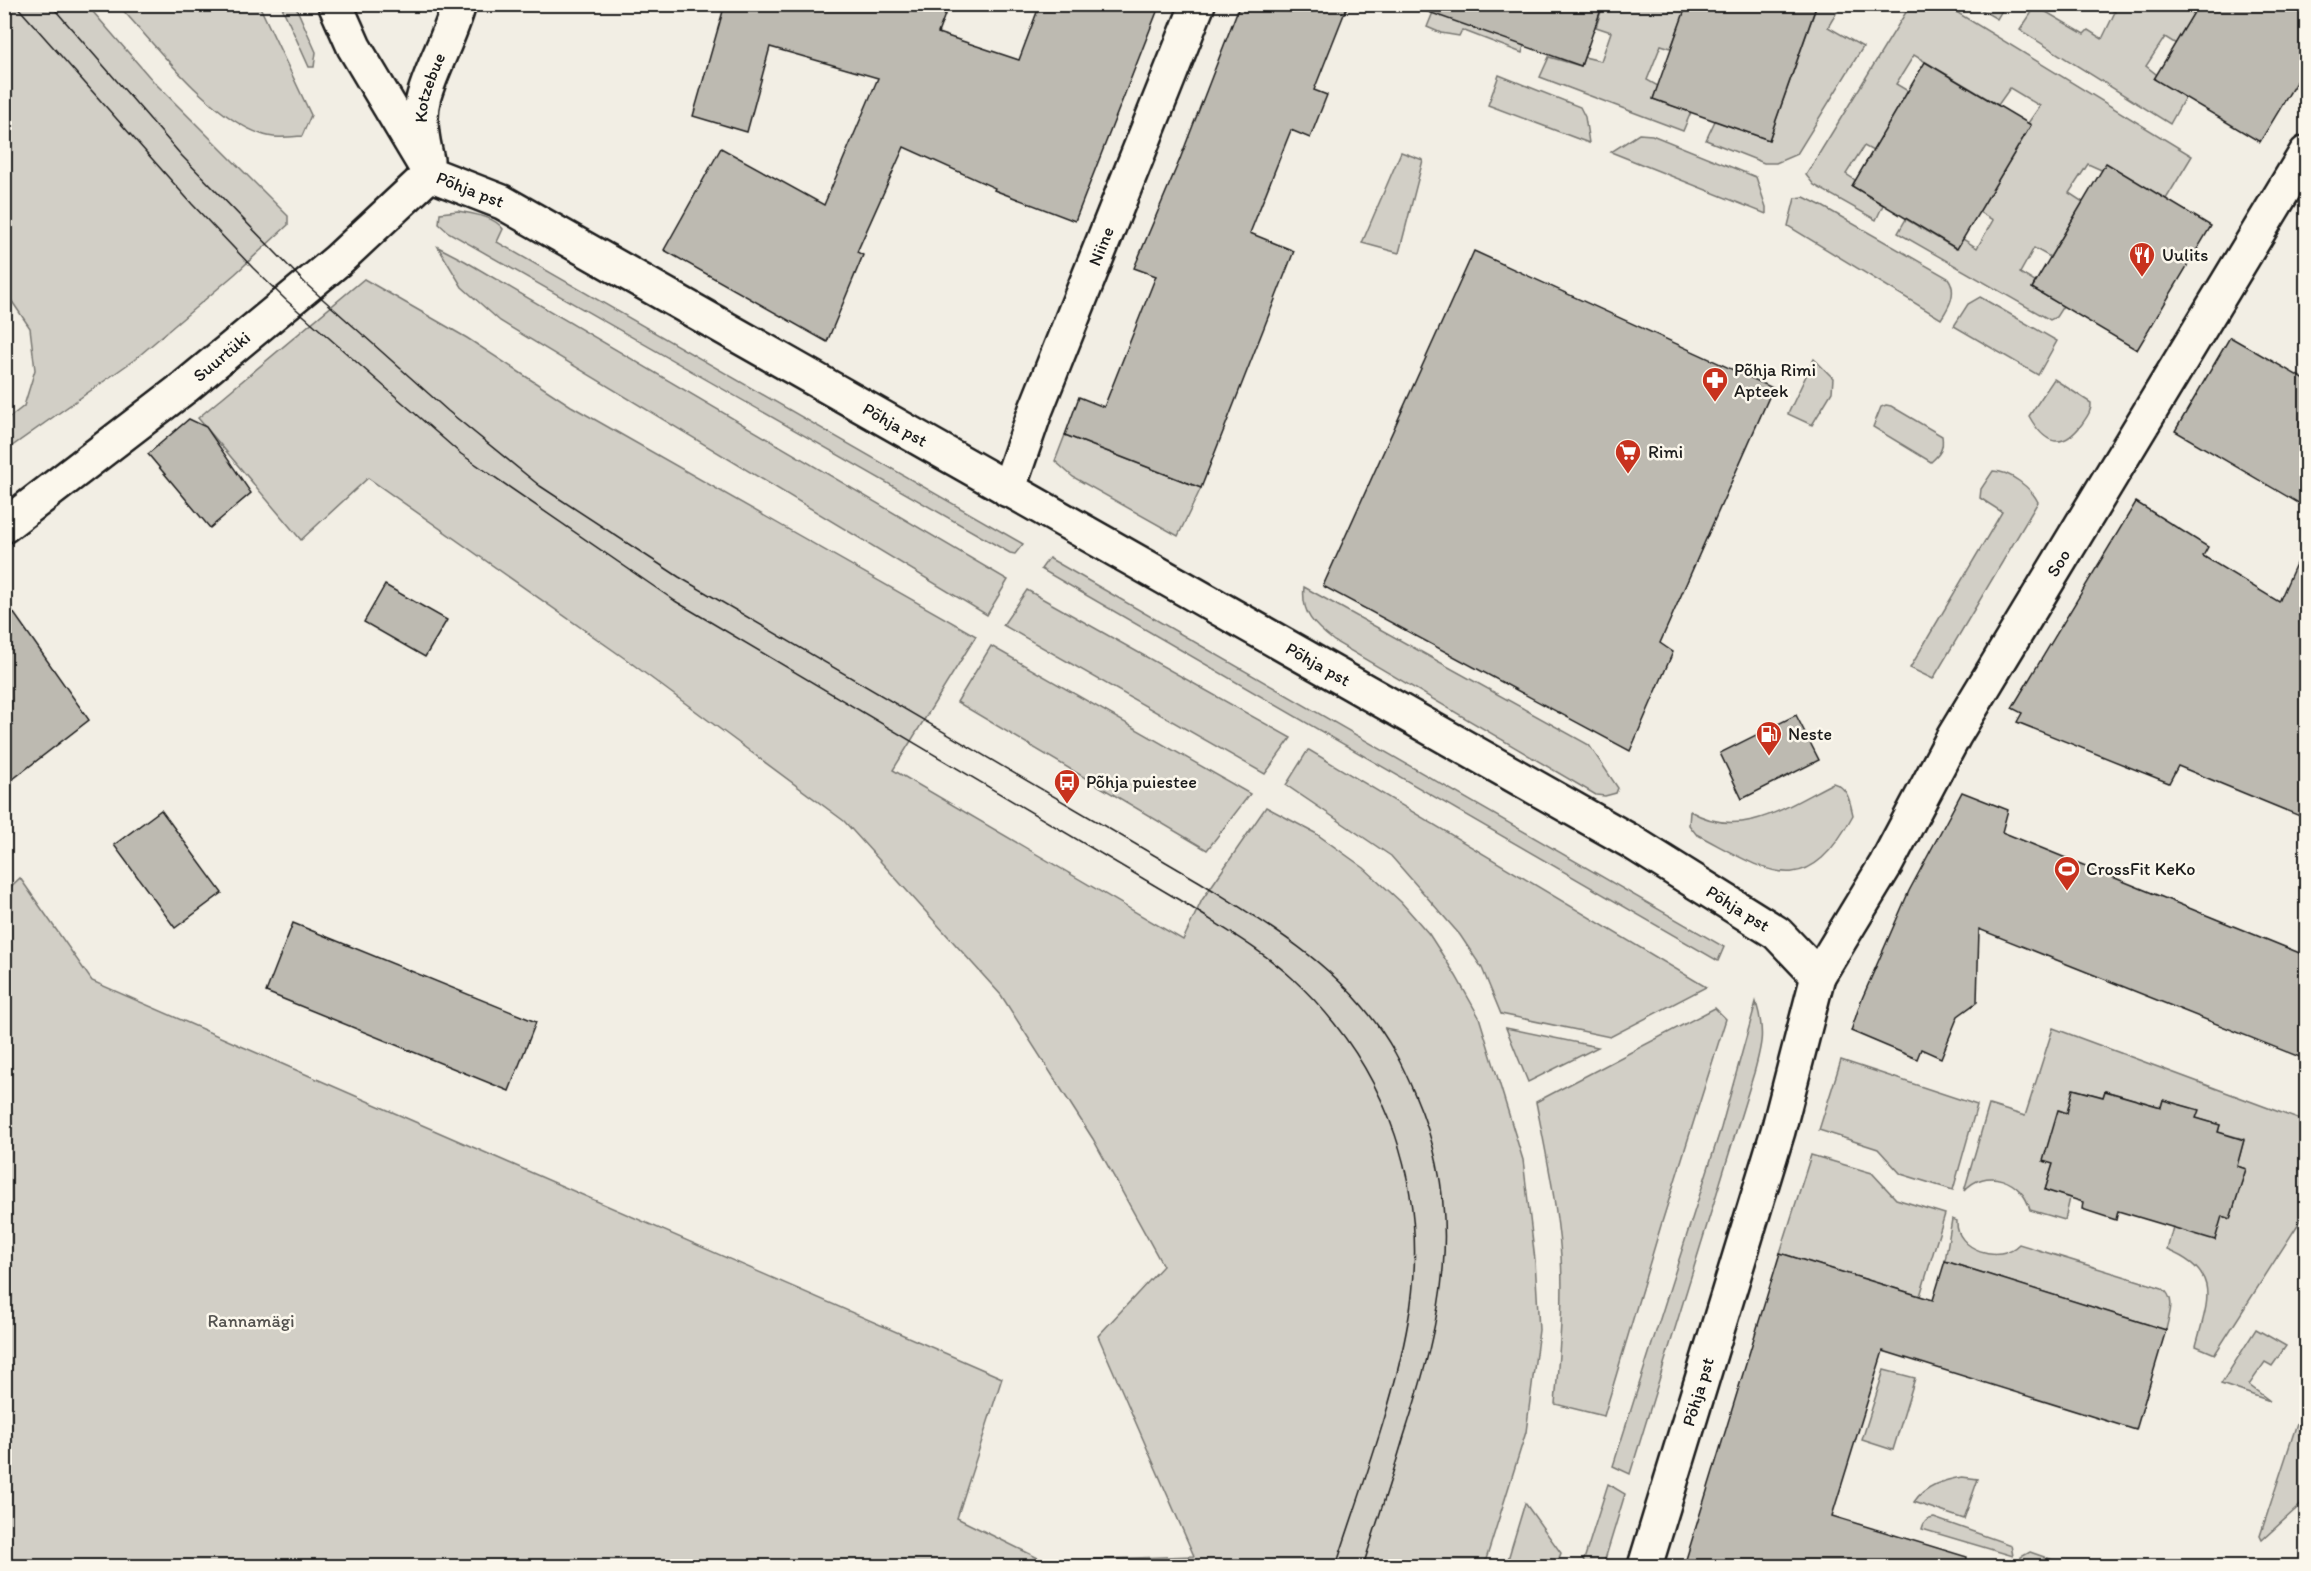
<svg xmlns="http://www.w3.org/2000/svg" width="2311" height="1571" font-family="Itim,sans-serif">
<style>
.green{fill:#d2cfc6;stroke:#777671;stroke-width:1.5}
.building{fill:#bdbab1;stroke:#1c1c1c;stroke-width:1.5}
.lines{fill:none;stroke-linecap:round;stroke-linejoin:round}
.minor-casing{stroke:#1c1c1c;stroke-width:38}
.major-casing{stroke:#1c1c1c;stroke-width:38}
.minor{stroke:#fbf7ec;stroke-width:33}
.major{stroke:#fbf7ec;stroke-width:33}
.tram{stroke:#1c1c1c;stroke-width:1.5}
.labels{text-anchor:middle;stroke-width:5;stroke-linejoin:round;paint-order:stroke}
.street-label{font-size:18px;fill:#1c1c1c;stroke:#fbf7ec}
.poi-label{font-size:18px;fill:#1c1c1c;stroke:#fbf7ec;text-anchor:start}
.park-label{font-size:18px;fill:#53524f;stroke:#fbf7ec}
</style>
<rect width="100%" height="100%" fill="#f2eee4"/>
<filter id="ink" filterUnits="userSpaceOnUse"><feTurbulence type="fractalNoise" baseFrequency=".0167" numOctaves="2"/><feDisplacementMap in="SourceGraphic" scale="12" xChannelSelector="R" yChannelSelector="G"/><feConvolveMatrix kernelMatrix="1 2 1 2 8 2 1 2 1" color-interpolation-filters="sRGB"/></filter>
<g filter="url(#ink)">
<!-- green -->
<g class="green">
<path d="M5,4L87,5L153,81L288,216V225L235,274L134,360L5,451V421L24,406L35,370L30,328L5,291Z"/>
<path d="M1911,4L1945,5L2192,156L2166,199L2088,164L2069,193L2083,202L2050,257L2034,248L2020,273L2035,282L2032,288L2063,306L2056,317L2050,320L1898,233L1906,219L1956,249L1963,239L1977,248L1993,220L1979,212L2031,125L2028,123L2040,106L2010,88L1998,105L1914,55L1896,84L1908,91L1873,151L1864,146L1846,174L1855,180L1852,186L1883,205L1876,220L1814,185L1806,175Z"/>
<path d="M118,5H259L311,115L302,136C289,137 273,139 261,134C208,116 156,45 118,5Z"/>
<path d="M281,5H295L316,52L314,67H309Z"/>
<path d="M1436,5L1524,46L1522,53L1462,30L1459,36L1441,33L1427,27Z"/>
<path d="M1603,5H1687L1671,48L1661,45L1647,80L1658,86L1653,99L1691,112L1683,131L1540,77L1549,57L1581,66L1584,57L1601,61L1611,32L1596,27Z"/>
<path d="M1817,5H1841L1828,27L1863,47L1797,154L1776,163H1764L1706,140L1715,121L1769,140Z"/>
<path d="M1973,5L2005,4V5L1997,19Z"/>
<path d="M2103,5H2199L2176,44L2165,37L2146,66L2185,97L2170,124L2020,30L2036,6L2084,34L2088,30L2102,39L2115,12Z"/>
<path d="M1499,75L1580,107L1585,117L1589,143L1488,105Z"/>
<path d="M1639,134L1652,135L1756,177L1766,207V214L1611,152Z"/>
<path d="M1401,152L1423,160L1399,253L1362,243Z"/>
<path d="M1804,197L1822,206L1948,278C1958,292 1949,307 1941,319L1788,226L1795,198Z"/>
<path d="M458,211C473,214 494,216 503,229L497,242L1023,544L1015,554L1010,553L448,232L439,224L440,213Z"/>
<path d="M438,247L465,261L1008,580L987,615L500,321L462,287Z"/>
<path d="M364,279L467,338L571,406L976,636L893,770L1183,940L1202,900L1266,807L1315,833L1364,868L1401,902L1429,934L1456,976L1479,1017L1523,1160L1535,1260L1539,1330L1526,1432L1484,1566H5L4,893L20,878L92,981L1002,1378L957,1518L1044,1561L1194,1556L1098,1336L1163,1266L1093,1139L1001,995L844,821L627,660L368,478L301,540L198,418Z"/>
<path d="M1980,297L2057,341L2038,375L1954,326L1968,304Z"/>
<path d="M1814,359L1833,378L1832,392L1812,425L1788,414Z"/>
<path d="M2054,379L2091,403C2092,411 2086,418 2082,424C2061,452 2044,443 2029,416Z"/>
<path d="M1886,405L1891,406L1942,436C1944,449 1940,454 1931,462L1873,427L1881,407Z"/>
<path d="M1065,435L1201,488L1178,536L1073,477L1055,461Z"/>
<path d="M1993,471C2010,471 2031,488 2038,502L1933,679L1910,668L2002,512L1980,498L1981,489Z"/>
<path d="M1049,558L1724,947L1718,961L1041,569Z"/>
<path d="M1304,587L1589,745L1618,788L1616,793L1605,796L1596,795L1334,641C1314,625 1301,614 1304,587Z"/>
<path d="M1027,590L1291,738L1265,774L1003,625Z"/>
<path d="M991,646L1250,794L1207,850L957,702Z"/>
<path d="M1308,750H1309L1706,987L1610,1037L1501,1014L1482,968L1460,935L1391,856L1286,785Z"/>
<path d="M1833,783C1848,787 1850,802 1853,815C1805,905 1768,871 1696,834L1689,825L1690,811C1741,841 1787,806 1833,783Z"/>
<path d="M1756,1002C1765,1032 1762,1044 1754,1073L1630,1474L1613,1466L1721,1128Z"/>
<path d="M1715,1008L1726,1019L1662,1222L1604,1416L1555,1404C1559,1355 1564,1306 1561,1256C1557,1204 1546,1153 1536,1102Z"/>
<path d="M1506,1028L1598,1047L1528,1082Z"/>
<path d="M2053,1028L2306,1122V1212L2215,1354L2196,1346C2208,1300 2222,1272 2167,1250L2173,1227L2222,1216L2230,1218L2246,1169L2237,1166L2244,1139L2218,1132L2220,1125L2196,1118L2198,1110L2163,1100L2161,1107L2105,1091L2103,1097L2074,1089L2067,1113L2059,1110L2053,1164L2045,1190L2070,1198L2065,1220L2030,1210C2023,1180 1985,1166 1964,1191L1989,1105L2025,1116Z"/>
<path d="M1841,1060L1977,1105L1953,1190L1901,1174L1878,1149L1819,1130Z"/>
<path d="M1811,1155L1872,1173L1896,1199L1945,1214L1920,1296L1780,1253Z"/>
<path d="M1952,1219L1957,1221C1955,1250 2000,1264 2019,1244L2162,1288C2177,1299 2169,1314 2166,1330L1945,1261Z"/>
<path d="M2256,1329L2286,1346L2272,1366L2265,1362L2249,1385L2270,1401L2221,1384Z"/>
<path d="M1884,1370L1915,1378L1893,1450L1862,1440Z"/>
<path d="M2297,1423L2306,1427V1500L2262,1540L2260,1536Z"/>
<path d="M1962,1477L1978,1479L1964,1519L1914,1502C1925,1485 1944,1480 1962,1477Z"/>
<path d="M1608,1484L1625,1494L1603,1566H1582Z"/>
<path d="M1525,1503L1561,1553L1556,1566H1506Z"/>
<path d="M1934,1518L2011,1545L2013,1556L1922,1529C1924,1521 1927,1519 1934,1518Z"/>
<path d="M2030,1552L2067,1565L2070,1566H2019L2021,1557Z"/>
</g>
<!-- building -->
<g class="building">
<path d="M725,4H949L938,33L1019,60L1040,4H1160L1075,221L994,190L995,188L904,147L857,252L863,255L827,342L664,250L721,148L824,205L878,78L770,47L747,132L693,116Z"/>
<path d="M1240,4H1348L1314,90L1327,95L1310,138L1291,130L1250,233L1294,251L1201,488L1065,435L1079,397L1104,407L1156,276L1134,268L1180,159Z"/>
<path d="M1424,4H1603L1581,66L1423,10Z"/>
<path d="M1687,4H1817L1769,140L1653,99Z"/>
<path d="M2199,4H2307V64L2260,142L2154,79Z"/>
<path d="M1925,62L2031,125L1957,249L1852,186Z"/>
<path d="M2106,163L2211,226L2137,350L2032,288Z"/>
<path d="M1474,251L1773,388L1660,643L1673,652L1630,751L1323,586Z"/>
<path d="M2230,337L2307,381V508L2175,431Z"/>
<path d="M189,419L206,427L251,493L210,528L148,454Z"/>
<path d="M2136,502L2208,547L2203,556L2279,602L2307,539V819L2178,766L2169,783L2017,722L2022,713L2012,708Z"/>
<path d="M385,585L447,620L425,657L364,622Z"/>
<path d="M4,599L89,720L4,786Z"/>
<path d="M1796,715L1819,760L1742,799L1720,753Z"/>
<path d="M1962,792L2008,810L2002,832L2307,956V1060L1979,929L1977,1002L1958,1016L1941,1058L1921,1049L1917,1059L1851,1031L1861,1001L1909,891Z"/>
<path d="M161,810L222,893L175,928L114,845Z"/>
<path d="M293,923L536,1022L509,1091L266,992Z"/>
<path d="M2073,1089L2103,1097L2105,1091L2161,1107L2163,1100L2199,1110L2196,1118L2220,1125L2218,1132L2244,1140L2237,1166L2246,1169L2230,1219L2222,1216L2215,1240L2118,1211L2116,1220L2082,1209L2083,1202L2045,1190L2053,1164L2043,1161L2058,1110L2067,1113Z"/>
<path d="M1780,1253L1933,1300L1945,1261L2166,1330L2136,1430L1883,1351L1832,1516L1967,1557L1966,1566H1684Z"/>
</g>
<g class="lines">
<!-- minor casing -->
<g class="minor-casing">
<g id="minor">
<path d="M335,4L354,47L430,174"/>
<path id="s1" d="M427,160C422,139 418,117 424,96C433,65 450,37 459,4"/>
<path id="s2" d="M1008,490L1036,409L1198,4"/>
<path id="s3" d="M1818,976L1886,864L1954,736L2306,153"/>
</g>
</g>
<!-- major casing -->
<g class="major-casing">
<g id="major">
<path id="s4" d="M4,526L185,387L337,261L430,174L502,202L1630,841L1777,933L1818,976L1778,1131L1645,1566"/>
</g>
</g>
<!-- minor -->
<use href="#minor" class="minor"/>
<!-- major -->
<use href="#major" class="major"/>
<!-- tram -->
<g class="tram">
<path d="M15,4L192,204L253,268L287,301L461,454L675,601L1186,904C1221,927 1260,949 1291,977C1388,1066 1432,1192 1408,1322C1394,1402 1361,1489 1336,1566"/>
<path d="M50,4L182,156L306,284L448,411L540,486L679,577L1200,882C1260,920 1324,957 1368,1013C1390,1040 1402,1064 1415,1095C1467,1215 1442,1318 1404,1436C1391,1480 1377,1523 1363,1566"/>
</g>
</g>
</g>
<!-- icons -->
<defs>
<g id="restaurant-pin" transform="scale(1.35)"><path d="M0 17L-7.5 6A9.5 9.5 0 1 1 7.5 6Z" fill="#c8321e" stroke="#fbf7ec"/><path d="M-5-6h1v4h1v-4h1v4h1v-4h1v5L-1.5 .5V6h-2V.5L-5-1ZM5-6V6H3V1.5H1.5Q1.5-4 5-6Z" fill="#fff"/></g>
<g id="pharmacy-pin" transform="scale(1.35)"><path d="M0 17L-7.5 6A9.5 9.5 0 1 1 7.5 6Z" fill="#c8321e" stroke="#fbf7ec"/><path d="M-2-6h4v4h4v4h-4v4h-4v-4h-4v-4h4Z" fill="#fff"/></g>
<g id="supermarket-pin" transform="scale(1.35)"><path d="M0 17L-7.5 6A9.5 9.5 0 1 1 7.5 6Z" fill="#c8321e" stroke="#fbf7ec"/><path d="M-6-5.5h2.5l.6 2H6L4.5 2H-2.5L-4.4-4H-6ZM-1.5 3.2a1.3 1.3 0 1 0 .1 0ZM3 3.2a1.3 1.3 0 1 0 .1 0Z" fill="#fff"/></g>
<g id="fuel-pin" transform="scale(1.35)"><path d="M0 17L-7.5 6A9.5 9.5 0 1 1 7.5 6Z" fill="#c8321e" stroke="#fbf7ec"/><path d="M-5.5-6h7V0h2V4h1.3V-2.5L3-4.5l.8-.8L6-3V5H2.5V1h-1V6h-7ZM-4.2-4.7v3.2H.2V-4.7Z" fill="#fff"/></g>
<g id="bus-pin" transform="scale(1.35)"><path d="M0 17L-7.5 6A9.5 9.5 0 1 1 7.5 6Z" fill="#c8321e" stroke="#fbf7ec"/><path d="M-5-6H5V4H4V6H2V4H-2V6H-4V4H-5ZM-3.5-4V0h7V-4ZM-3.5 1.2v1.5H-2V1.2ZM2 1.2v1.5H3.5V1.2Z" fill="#fff"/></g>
<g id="stadium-pin" transform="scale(1.35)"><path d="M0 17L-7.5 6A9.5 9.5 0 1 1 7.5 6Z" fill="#c8321e" stroke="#fbf7ec"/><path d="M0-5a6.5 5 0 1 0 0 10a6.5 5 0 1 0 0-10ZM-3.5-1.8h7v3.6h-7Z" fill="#fff"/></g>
</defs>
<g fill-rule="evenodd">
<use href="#restaurant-pin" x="2142" y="255"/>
<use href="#pharmacy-pin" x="1715" y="380"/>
<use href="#supermarket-pin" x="1628" y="452"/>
<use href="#fuel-pin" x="1769" y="734"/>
<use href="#bus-pin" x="1067" y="782"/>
<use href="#stadium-pin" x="2067" y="869"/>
</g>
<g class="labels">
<!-- street labels -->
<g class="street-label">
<text dy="6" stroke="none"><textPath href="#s1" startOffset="74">Kotzebue</textPath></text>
<text dy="6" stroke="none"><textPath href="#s4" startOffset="596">Põhja pst</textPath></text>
<text dy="6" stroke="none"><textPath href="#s2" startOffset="261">Niine</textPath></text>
<text dy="6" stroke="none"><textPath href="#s4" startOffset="276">Suurtüki</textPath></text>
<text dy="6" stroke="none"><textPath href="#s4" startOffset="1082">Põhja pst</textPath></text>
<text dy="6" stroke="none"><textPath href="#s3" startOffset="478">Soo</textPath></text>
<text dy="6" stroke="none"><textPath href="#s4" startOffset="1568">Põhja pst</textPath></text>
<text dy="6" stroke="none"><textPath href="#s4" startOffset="2054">Põhja pst</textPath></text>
<text transform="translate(1698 1392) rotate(-73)" y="6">Põhja pst</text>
</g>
<!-- poi labels -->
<g class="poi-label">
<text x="2162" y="261">Uulits</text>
<text x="1734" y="376">Põhja Rimi<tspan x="1734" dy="21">Apteek</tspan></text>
<text x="1648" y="458">Rimi</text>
<text x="1788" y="740">Neste</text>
<text x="1086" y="788">Põhja puiestee</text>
<text x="2086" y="875">CrossFit KeKo</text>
</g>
<!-- park labels -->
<g class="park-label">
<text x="251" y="1327">Rannamägi</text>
</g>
</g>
<!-- margin -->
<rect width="2311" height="1571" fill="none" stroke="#fbf7ec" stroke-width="24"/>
<rect x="12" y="12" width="2287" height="1547" fill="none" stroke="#1c1c1c" stroke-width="2" filter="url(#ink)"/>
</svg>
